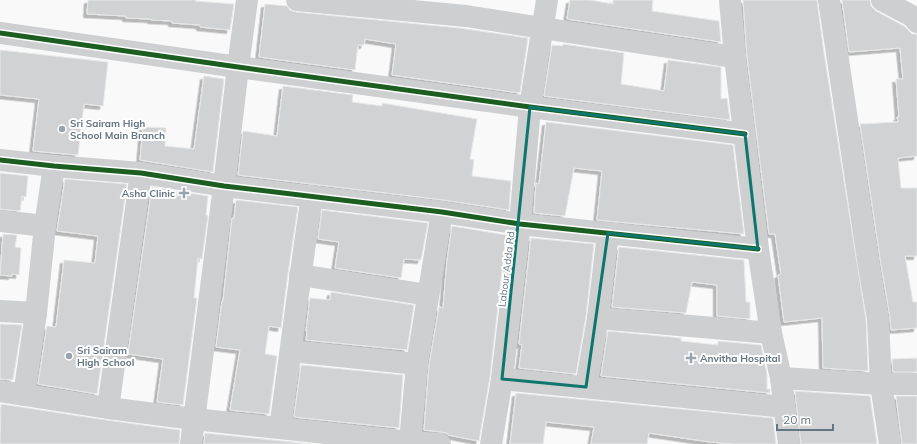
<svg xmlns="http://www.w3.org/2000/svg" width="917" height="444" font-family="Mulish,sans-serif">
<style>
.building{fill:#d0d2d3;stroke:#e8e8e8;filter:url(#shadow)}
.lines{fill:none;stroke-linecap:round;stroke-linejoin:round}
.minor{stroke:#cecfd0;stroke-width:22}
.cycleway-casing{stroke:#fff;stroke-width:8}
.cycleway{stroke:#1b5e20;stroke-width:5}
.marked{fill:none;stroke:#0f766e;stroke-width:3;stroke-linejoin:round}
.poi-dot{fill:#99a4ac;stroke:#fff;stroke-width:1.5}
.labels{text-anchor:middle;stroke-width:4;stroke-linejoin:round;paint-order:stroke}
.poi-label{font-size:10px;font-weight:bold;fill:#657683;stroke:#fff;text-anchor:start}
.street-label{font-size:10px;fill:#657683;stroke:#fff}
</style>
<defs>
<filter id="shadow"><feDropShadow dx="-3.5" dy="3.5" stdDeviation="0" flood-color="#0004"/></filter>
</defs>
<rect width="100%" height="100%" fill="#f9f9f9"/>
<!-- building -->
<g class="building">
<path d="M88,0H196L195,1L234,4L230,30L200,27V25L172,23V21L151,20V19L126,18V16L87,14Z"/>
<path d="M570,0H590L613,4V0H653L652,11L719,21L721,42L567,19Z"/>
<path d="M743,0H817L824,53L866,320L868,371L823,368L822,318L784,322L778,275L781,274L775,234H769L747,56Z"/>
<path d="M842,0H870L871,6L876,11L904,26L912,34H917V156L898,158L901,188H917V256H905L913,302H917V328L891,330L890,317L881,264L860,124L898,122L897,117H899L896,79H903L900,48L849,52Z"/>
<path d="M265,4L287,6L290,10L296,12L459,28L528,38L520,93L392,75L396,44L365,39L364,45H358L355,70L259,57Z"/>
<path d="M563,44L624,53L621,84L664,91L668,60L721,67V99L727,98L730,120L544,96L552,45L563,46Z"/>
<path d="M0,50L108,62L103,106L84,104L78,155L33,151L39,99L0,95Z"/>
<path d="M204,76L224,79L213,172L140,160L143,127L166,128L165,146L194,149Z"/>
<path d="M283,86L353,95L352,102L382,106V103L477,119L470,159L474,160L472,176L511,181L509,210L444,200L238,175L243,131L277,136Z"/>
<path d="M546,122L733,145L744,234L597,220L602,171L574,168L565,216L534,213L536,183L539,184Z"/>
<path d="M0,173L28,176L26,197L22,196L20,211L0,209Z"/>
<path d="M65,179L127,184L97,394L38,384L47,326L56,327L64,260L95,263L98,236L57,231Z"/>
<path d="M152,187L208,196L206,215L208,216L202,259L198,258L194,298H197L183,405L157,402L163,359L128,354Z"/>
<path d="M236,200L298,207L288,273L281,328L269,326L265,354L277,356L269,414L230,410L240,350L216,347L222,301H223L232,218L234,219Z"/>
<path d="M322,210L428,223L421,260L404,259L401,278L335,268L339,242L318,239Z"/>
<path d="M452,226L506,235L490,377L479,441L448,435L447,433L441,432L424,430L429,366L439,307L443,308L447,261Z"/>
<path d="M3,234L17,235L15,247L21,248L19,275L12,274V276L0,275Z"/>
<path d="M531,238L594,244L586,316L576,374L519,368L522,345L519,344Z"/>
<path d="M619,247L744,260L746,302H750V319L717,316V285L692,282L686,313L612,307Z"/>
<path d="M331,292L414,305L407,350L306,340L307,331H306L310,298L330,300Z"/>
<path d="M0,324L22,325L13,380L0,379Z"/>
<path d="M608,331L681,338V341L718,345V341L761,345L767,374V389H770V393L601,376Z"/>
<path d="M917,358V372H893L892,359Z"/>
<path d="M301,365L403,375L399,428L294,417Z"/>
<path d="M795,391L870,396L877,444H801Z"/>
<path d="M516,393L773,418L776,444H735L710,442L649,433L647,444H591L594,427L546,422L543,444H510Z"/>
<path d="M896,396H917V444H902Z"/>
<path d="M1,404L106,420L180,430L179,444H0Z"/>
<path d="M205,433L311,444H204Z"/>
</g>
<g class="lines">
<!-- minor -->
<g class="minor">
<path d="M297,0L466,16L542,28L735,57"/>
<path d="M730,0L735,57L758,249L771,333L781,378L789,444"/>
<path d="M829,0L869,266L878,319L881,384L890,444"/>
<path d="M882,0L912,16L917,22"/>
<path d="M0,33L238,67L530,107L745,134"/>
<path d="M0,160L54,166L141,173L224,186L442,212L520,224L758,249"/>
<path d="M0,221L45,226"/>
<path d="M300,275L428,295"/>
<path d="M0,311L36,313"/>
<path d="M598,318L771,333"/>
<path d="M291,351L417,364"/>
<path d="M781,378L881,384H917"/>
<path d="M502,379L784,407"/>
<path d="M586,387L598,318L608,233"/>
<path d="M0,391L108,408L194,419L410,442L417,364L442,212"/>
<path d="M24,395L36,313L45,226L54,166"/>
<path d="M108,408L141,173"/>
<path d="M280,428C291,351 300,273 312,196"/>
<path d="M410,442L440,444"/>
<path d="M191,444L224,186L238,67L247,0"/>
<path d="M491,444L502,379L520,224L530,107L547,0"/>
</g>
<!-- cycleway casing -->
<g class="cycleway-casing">
<g id="cycleway">
<path d="M0,33L238,67L530,107L745,134"/>
<path d="M0,160L54,166L141,173L224,186L442,212L520,224L758,249"/>
</g>
</g>
<!-- cycleway -->
<use href="#cycleway" class="cycleway"/>
</g>
<!-- marked area -->
<path class="marked" d="M530,107L745,134L758,249L608,233L586,387L502,379Z"/>
<!-- markers -->
<g class="poi-dot">
<circle cx="62" cy="129" r="4"/>
<path d="M182 187h4v4h4v4h-4v4h-4v-4h-4v-4h4z"/>
<circle cx="69" cy="356" r="4"/>
<path d="M689 352h4v4h4v4h-4v4h-4v-4h-4v-4h4z"/>
</g>
<g class="labels">
<!-- poi labels -->
<g class="poi-label">
<text x="70" y="127">Sri Sairam High<tspan x="70" dy="12">School Main Branch</tspan></text>
<text x="175" y="197" text-anchor="end">Asha Clinic</text>
<text x="77" y="354">Sri Sairam<tspan x="77" dy="12">High School</tspan></text>
<text x="700" y="362">Anvitha Hospital</text>
</g>
<!-- street labels -->
<g class="street-label">
<text transform="translate(506 269) rotate(-83)" y="4">Labour Adda Rd</text>
</g>
</g>
<!-- scale -->
<path d="M777 424v6h56v-6" fill="none" stroke="#657683" stroke-width="2"/>
<text x="783" y="424" font-size="12" fill="#657683" stroke="#ffffff" stroke-width="3" paint-order="stroke">20 m</text>
</svg>
